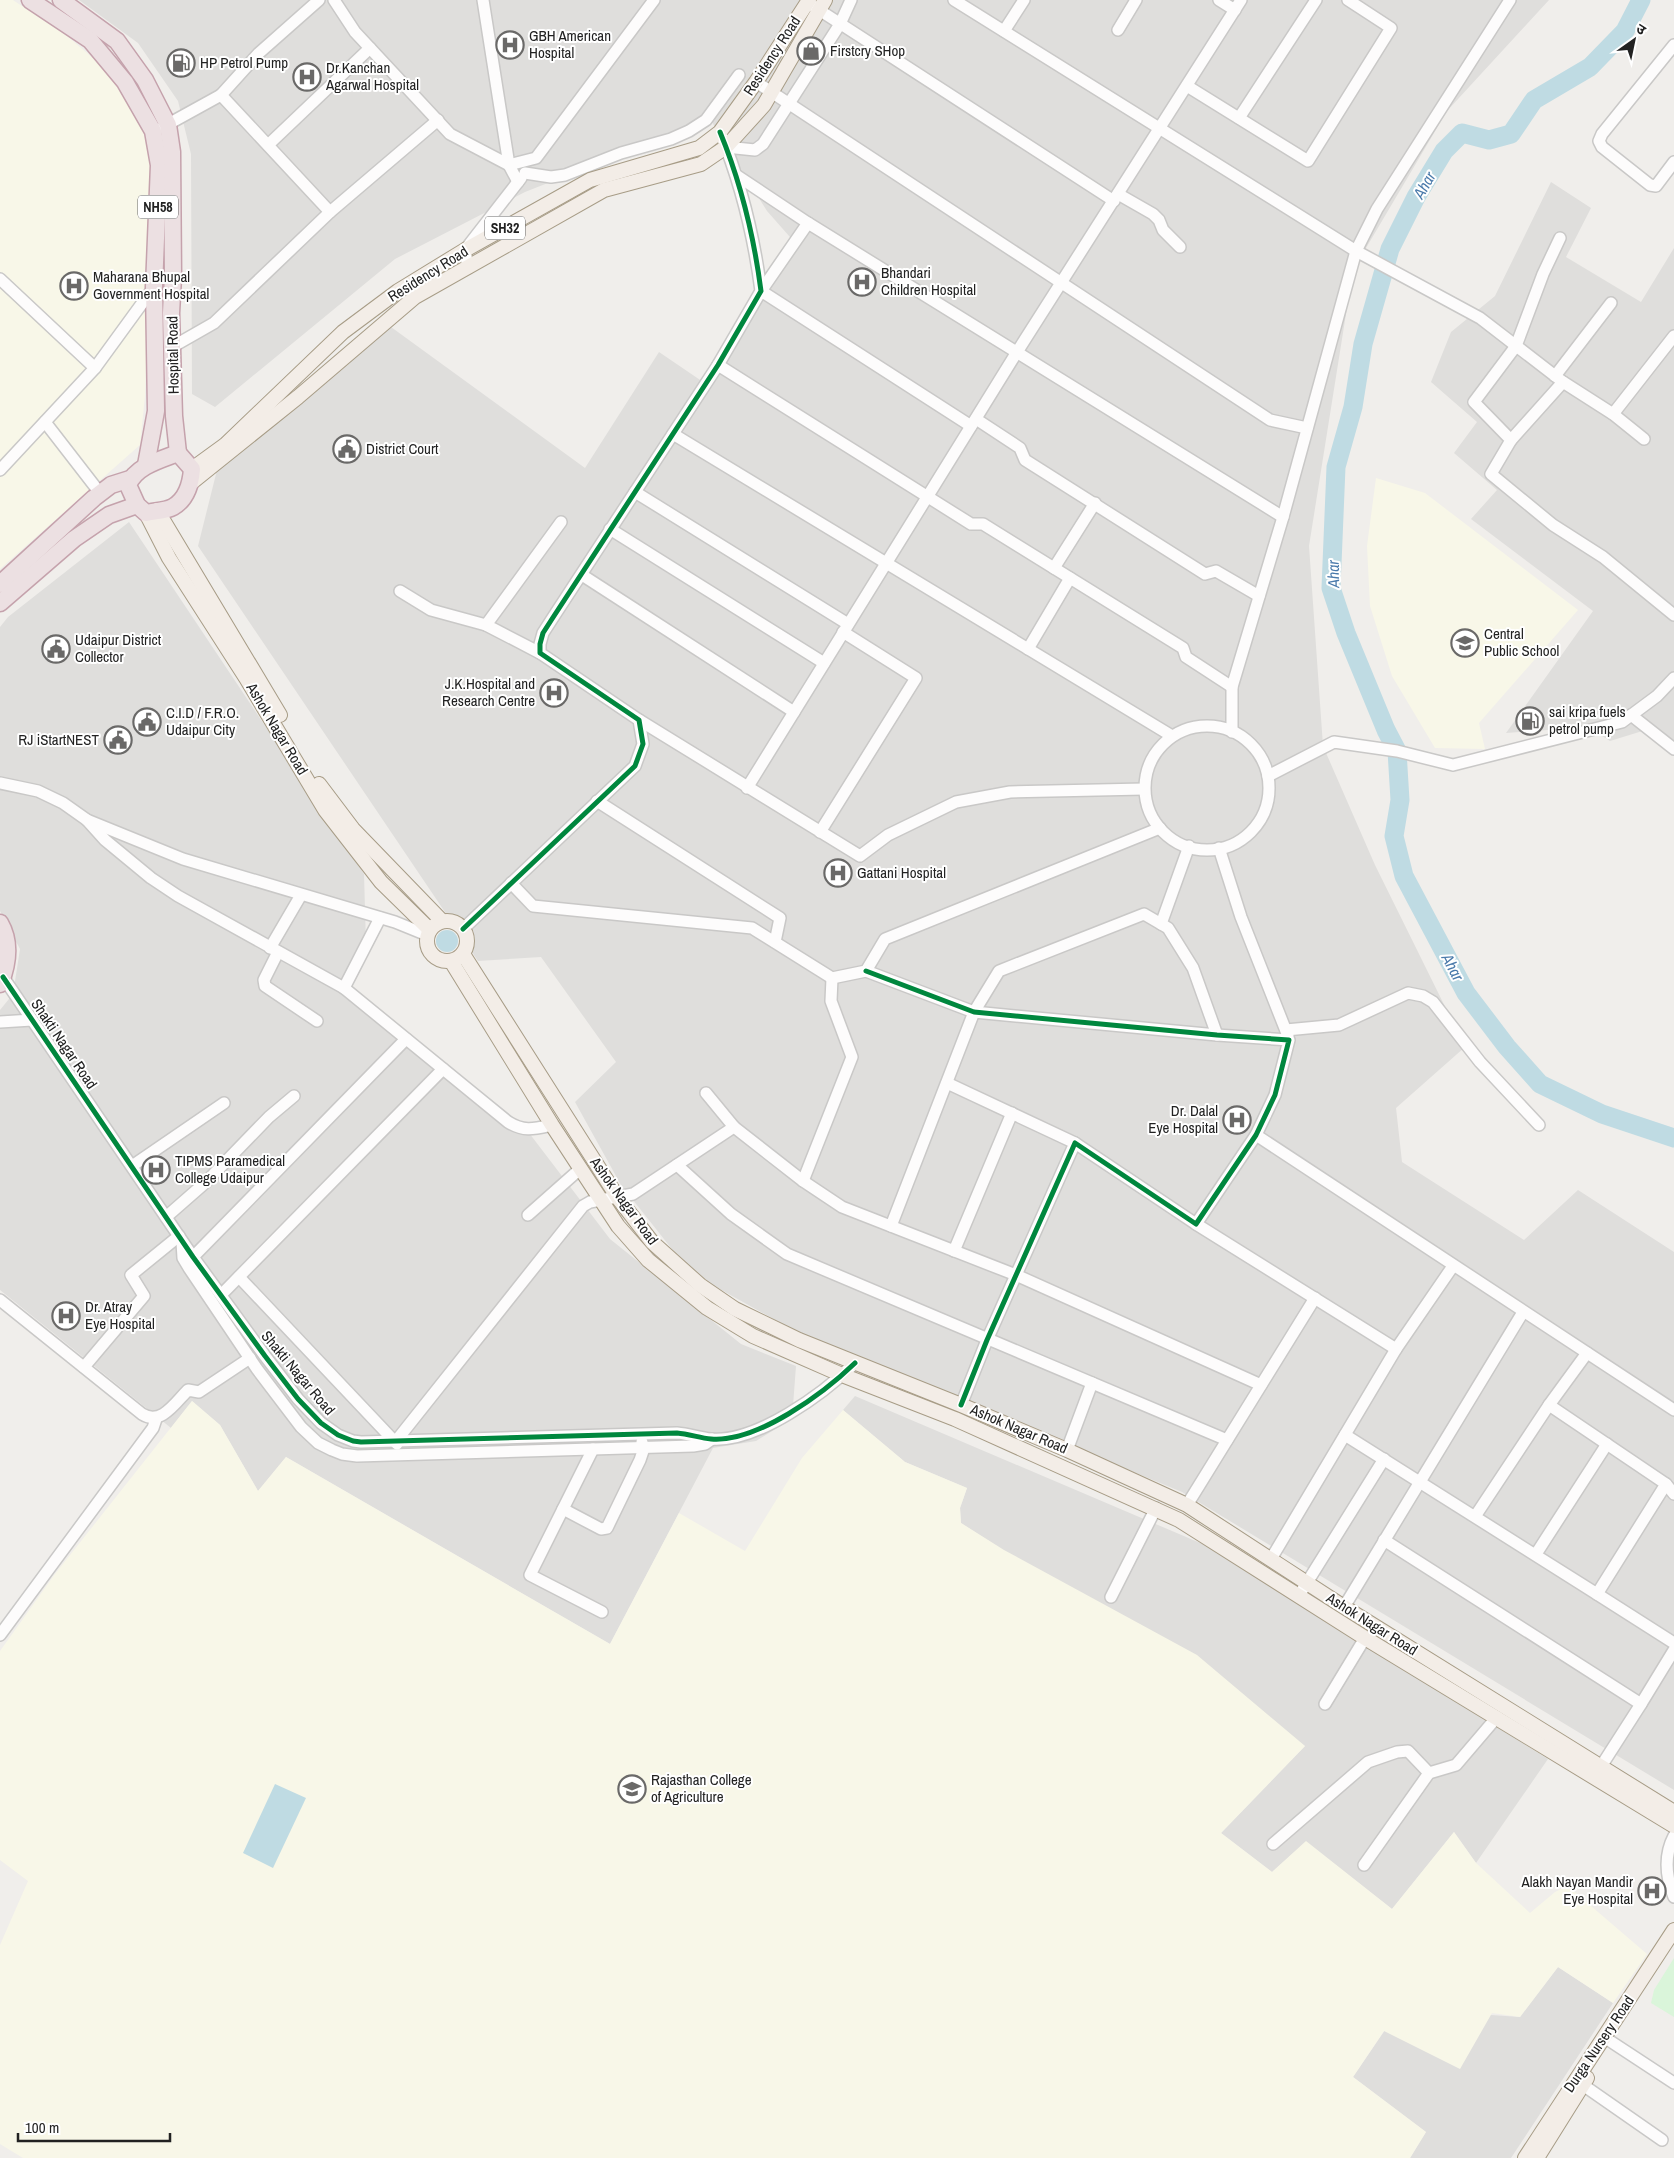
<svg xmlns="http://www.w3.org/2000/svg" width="1674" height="2158" font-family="'Archivo Narrow','Noto Sans Devanagari',sans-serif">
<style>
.residential{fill:#dfdedc}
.education{fill:#f8f7e8}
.park{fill:#daf5da}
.water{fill:#bfdbe3}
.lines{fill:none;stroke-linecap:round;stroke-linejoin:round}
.river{stroke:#bfdbe3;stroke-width:19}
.minor-casing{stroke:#c9c8c7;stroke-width:14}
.major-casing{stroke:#a79c86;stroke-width:16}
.highway-casing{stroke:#c5a2ac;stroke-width:19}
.minor{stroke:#fdfcfc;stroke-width:11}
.major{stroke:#f3ede7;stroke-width:14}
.highway{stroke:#ece0e2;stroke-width:16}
.cycleway-casing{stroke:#fff;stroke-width:8}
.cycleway{stroke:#00873e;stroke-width:5}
.labels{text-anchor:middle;stroke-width:4;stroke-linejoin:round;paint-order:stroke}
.shield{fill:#fff;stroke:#646464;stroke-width:1}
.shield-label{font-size:14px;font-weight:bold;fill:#222}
.poi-label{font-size:15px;fill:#222;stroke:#fff;text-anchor:start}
.street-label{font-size:15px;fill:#222;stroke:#fff}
.water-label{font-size:16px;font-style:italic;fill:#4a7aab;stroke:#fff}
</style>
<rect width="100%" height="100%" fill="#f0eeeb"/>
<!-- residential -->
<g class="residential">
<path d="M79,0H1549L1447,111L1353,270L1309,546L1323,746L1375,865L1465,1047L1396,1108L1402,1162L1524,1240L1578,1190L1674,1252V1790L1182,1492L806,1337L691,1273L621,1185L575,1102L616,1062L541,957L478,961L198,546L220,458L380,319L585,468L659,352L709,386L797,245L767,211L710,119L525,192L395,259L215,407L192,394L191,154L178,101L138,43Z"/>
<path d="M1551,182L1591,208L1566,257L1641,302L1674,248V750L1649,729L1610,741L1588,727L1506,733L1593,611L1471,519L1497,490L1454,453L1477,422L1431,382L1451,332L1495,296Z"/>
<path d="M129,522L364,874L366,944L346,981L404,1030L523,1125L610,1239L741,1344L796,1366L792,1419L756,1441L713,1448L610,1644L286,1457L258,1491L220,1425L192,1401L171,1428L0,1290V1010L13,994L20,949L0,911V627L8,617Z"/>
<path d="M855,1396L1212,1548L1548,1759L1476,1863L1454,1832L1392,1909L1306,1842L1272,1872L1221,1833L1305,1746L961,1523L960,1508L967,1488L905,1462L843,1410Z"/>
<path d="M1558,1967L1613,2003L1511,2158H1410L1426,2132L1353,2077L1385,2030L1491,2015L1520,2017Z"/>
</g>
<!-- education -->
<g class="education">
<path d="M0,0H13L67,36L106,69L143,129L152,176L145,396L140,445L0,569Z"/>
<path d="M1376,478L1425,493L1578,610L1479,723L1485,749L1435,748L1392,676L1370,606L1367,546Z"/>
<path d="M192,1401L220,1425L258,1491L286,1457L610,1644L679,1513L745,1551L802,1458L843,1410L905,1462L967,1488L960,1508L961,1523L1004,1550L1197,1655L1305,1746L1221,1833L1272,1872L1306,1841L1392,1909L1454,1832L1476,1863L1530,1913L1555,1892L1561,1889L1570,1888L1647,1954L1613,2003L1558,1967L1520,2017L1492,2013L1460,2069L1384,2031L1353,2077L1426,2132L1410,2158H23L0,2144V1945L28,1881L0,1860V1651L55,1574Z"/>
</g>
<!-- park -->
<path class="park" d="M1674,1958V2017L1651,2003L1654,1990Z"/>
<!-- water -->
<g class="water">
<circle cx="447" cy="941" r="11"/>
<path d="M275,1784L306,1798L273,1868L243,1853Z"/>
</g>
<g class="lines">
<!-- river -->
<path class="river" d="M1641,0L1625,31L1590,67L1534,100L1511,134L1489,140L1462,133L1444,151L1416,197L1390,249L1363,344L1353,407L1336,467L1331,588L1346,633L1386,730L1397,751L1400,800L1394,836L1404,876L1466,993L1507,1047L1540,1084L1602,1114L1674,1138"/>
<!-- minor casing -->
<g class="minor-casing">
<g id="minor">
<path d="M334,0L355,32L450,134L509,165L536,158L654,0"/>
<path d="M483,0L509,165L518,182"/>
<path d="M954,0L1356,251L1480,318L1563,382L1613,414L1644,439"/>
<path d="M1219,0L1235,10"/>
<path d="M813,6L1114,201"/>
<path d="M1118,30L1136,0"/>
<path d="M1004,31L1024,0"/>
<path d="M1674,45L1602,134L1599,141L1602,147L1650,185L1656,186L1674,162"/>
<path d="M756,82L1270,420L1307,428"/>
<path d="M1187,86L1308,161L1391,28L1348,0"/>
<path d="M221,95L259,53L319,0"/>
<path d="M1239,118L1316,0"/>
<path d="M163,127L221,95L330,212L438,120"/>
<path d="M268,145L370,48"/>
<path d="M726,147L755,150L763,144L840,24L851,0"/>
<path d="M525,173L551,177L565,175L621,153L671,139L689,131L706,120L739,75"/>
<path d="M736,175L808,223L1283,517"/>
<path d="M1118,194L1153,214L1159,220L1163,230L1180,247"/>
<path d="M808,223L761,291L971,426"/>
<path d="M1560,238L1543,274L1516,346L1474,402L1511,440L1491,474L1553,525L1603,557L1674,615"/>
<path d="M468,268L465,250L521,178"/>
<path d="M0,279L95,368L154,287"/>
<path d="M172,347L214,323L330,212"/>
<path d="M718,365L971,524H983L1183,648L1186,657L1232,687"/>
<path d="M1555,376L1611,303"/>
<path d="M1613,414L1674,336"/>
<path d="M976,419L1020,448L1025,460L1205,574L1216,571L1259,596"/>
<path d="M45,422L100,493"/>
<path d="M673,434L1172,736"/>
<path d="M1511,440L1563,382"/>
<path d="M0,470L95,368"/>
<path d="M635,492L848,624"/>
<path d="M610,529L824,663"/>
<path d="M1054,568L1095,503"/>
<path d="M582,575L794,712"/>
<path d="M400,591L431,610L486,625"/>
<path d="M1028,649L1070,578"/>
<path d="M540,653L486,625L561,522"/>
<path d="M1631,715L1674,749"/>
<path d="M639,720L860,856L888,835L956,802L1010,792L1144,789"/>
<circle cx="1207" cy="788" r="62"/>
<path d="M1232,732V687L1283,517L1356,251L1377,209L1510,0"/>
<path d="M1268,776L1334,742L1397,751L1453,765L1622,722L1657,696L1674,678"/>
<path d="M0,783L38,791L63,803L87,820L183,859L395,922L427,935"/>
<path d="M747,788L1017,352L1241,0"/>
<path d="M597,801L780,918L775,942"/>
<path d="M87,820L105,840L151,878L178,896L344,988L508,1122C524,1132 534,1129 552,1125"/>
<path d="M820,832L916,678L843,632"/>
<path d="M1219,848L1241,917L1288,1036"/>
<path d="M511,883L533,906L752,928L832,978L866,971L885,939L1160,828"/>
<path d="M1161,924L1189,846"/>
<path d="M463,929L635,766L643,744L639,720L540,653V644L543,633L552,619L718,365L761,291C754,237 741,183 720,132"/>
<path d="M270,948L301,895"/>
<path d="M278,952L264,980L265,986L317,1021"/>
<path d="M866,971L974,1012L1217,1035L1289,1040L1275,1095L1256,1135L1196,1224L1075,1143L987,1340L961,1405"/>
<path d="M3,977L193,1257L265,1356L298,1399L321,1423L338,1435L353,1441L361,1442L677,1433C689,1434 700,1438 711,1439C757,1443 824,1393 855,1363"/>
<path d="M344,988L380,918"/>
<path d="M0,1022L32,1020"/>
<path d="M1286,1030L1339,1025L1408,993L1423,996L1433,1002L1480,1062L1539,1125"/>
<path d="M947,1083L1075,1143"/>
<path d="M706,1093L734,1127"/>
<path d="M1256,1135L1674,1410"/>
<path d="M677,1165L731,1214L787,1254L1227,1440"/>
<path d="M132,1166L224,1103"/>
<path d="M803,1181L852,1057L831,1001L832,978"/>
<path d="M528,1215L580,1169"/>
<path d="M166,1217L206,1182L269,1117L294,1096"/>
<path d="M1196,1224L1396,1349"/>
<path d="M891,1226L974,1012L999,971L1144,914L1168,928L1193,968L1217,1035"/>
<path d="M182,1242L183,1258L189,1268L257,1369L301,1427L318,1443L332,1450L342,1454L357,1456L693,1446L705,1444L712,1439"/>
<path d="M954,1251L1012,1113"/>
<path d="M193,1257L406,1039"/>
<path d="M239,1277L397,1444"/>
<path d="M221,1295L443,1069"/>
<path d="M0,1300L142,1414C161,1426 175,1403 188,1390L199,1392L250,1358"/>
<path d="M84,1367L144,1296L131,1275L179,1236"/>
<path d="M1549,1405L1587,1353"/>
<path d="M1345,1435L1597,1594L1666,1484L1549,1405L1476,1515"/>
<path d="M396,1441L583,1206L590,1202L633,1194L734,1127L803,1181L842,1207L1016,1275L1261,1385"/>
<path d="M593,1449L530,1575L602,1612"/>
<path d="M1067,1450L1092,1383"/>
<path d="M1666,1484L1674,1494"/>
<path d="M1187,1505L1315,1298"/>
<path d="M563,1509L601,1529L607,1528L640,1460L643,1451L642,1442"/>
<path d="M1384,1540L1641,1704L1600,1768"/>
<path d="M1536,1554L1607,1444"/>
<path d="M1271,1559L1396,1349L1453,1266"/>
<path d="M1303,1589L1384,1459"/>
<path d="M1597,1594L1674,1643"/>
<path d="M1111,1597L1156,1508"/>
<path d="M1344,1607L1523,1312"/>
<path d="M0,1635L153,1428L156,1419"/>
<path d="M1325,1704L1365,1638"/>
<path d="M1641,1704L1674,1650"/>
<path d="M1674,1836C1664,1855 1666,1877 1674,1897"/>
<path d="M1273,1844L1368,1762L1397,1752L1408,1751L1429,1773"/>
<path d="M1364,1865L1429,1773L1456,1765L1497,1717"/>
<path d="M1610,2041L1674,2083"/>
<path d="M1583,2085L1662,2140"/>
</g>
</g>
<!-- major casing -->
<g class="major-casing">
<g id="major">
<path d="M192,469L225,445L343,332L398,291L465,250L590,180L699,148L720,132L756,82L809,0"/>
<path d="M191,483L298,397L415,297L604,190L701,164L726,147L764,105L825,0"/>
<path d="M157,510L280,715"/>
<path d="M146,513L169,558L246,678L325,810L381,882L430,930"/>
<path d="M319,784L353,829L442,921"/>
<circle cx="447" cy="941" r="20"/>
<path d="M463,954L618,1198L652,1242L700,1285L735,1309L799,1340L961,1405L1067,1450L1187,1505L1344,1607L1674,1812"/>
<path d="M451,961L552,1125L618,1226L648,1260L707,1308L753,1336L842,1375L955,1419L1179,1520L1365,1638L1674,1826"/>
<path d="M1525,2158L1674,1930"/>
<path d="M1537,2158L1587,2078"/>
</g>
</g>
<!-- highway casing -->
<g class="highway-casing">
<g id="highway">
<path d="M30,0L90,40L125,82L153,131L159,165L154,287L156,411L146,465"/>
<path d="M61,0L117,41L145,80L168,125L172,152L173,277L171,313L174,416L178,453"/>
<path d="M178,453L192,469C191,483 187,499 173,507C166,511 154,511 146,513L137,505L128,485C136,466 160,460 178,453Z"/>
<path d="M0,584L94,498L111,485L130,479"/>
<path d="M0,603L74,539L109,515L137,505"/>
<path d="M0,923C11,942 8,964 0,984"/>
</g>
</g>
<!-- minor -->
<use href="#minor" class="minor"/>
<!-- major -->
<use href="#major" class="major"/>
<!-- highway -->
<use href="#highway" class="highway"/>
<!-- cycleway casing -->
<g class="cycleway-casing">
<g id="cycleway">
<path d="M463,929L635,766L643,744L639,720L540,653V644L543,633L552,619L718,365L761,291C754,237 741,183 720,132"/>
<path d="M866,971L974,1012L1217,1035L1289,1040L1275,1095L1256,1135L1196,1224L1075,1143L987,1340L961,1405"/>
<path d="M3,977L193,1257L265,1356L298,1399L321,1423L338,1435L353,1441L361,1442L677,1433C689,1434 700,1438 711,1439C757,1443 824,1393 855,1363"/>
</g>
</g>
<!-- cycleway -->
<use href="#cycleway" class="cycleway"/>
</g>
<!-- icons -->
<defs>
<g id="hospital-ring" transform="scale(1.4375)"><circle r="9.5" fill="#fff" stroke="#6a6968" stroke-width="1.5"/><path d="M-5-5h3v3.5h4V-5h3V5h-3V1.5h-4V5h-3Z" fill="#6a6968"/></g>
<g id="shop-ring" transform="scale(1.4375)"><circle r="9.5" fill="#fff" stroke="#6a6968" stroke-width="1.5"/><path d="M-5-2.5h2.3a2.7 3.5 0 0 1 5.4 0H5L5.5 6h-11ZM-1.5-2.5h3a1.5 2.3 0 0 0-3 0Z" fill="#6a6968"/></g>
<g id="fuel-ring" transform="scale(1.4375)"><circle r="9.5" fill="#fff" stroke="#6a6968" stroke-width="1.5"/><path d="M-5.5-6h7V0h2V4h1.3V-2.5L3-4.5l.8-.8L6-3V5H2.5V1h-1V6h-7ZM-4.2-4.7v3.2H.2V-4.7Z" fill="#6a6968"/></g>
<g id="civic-ring" transform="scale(1.4375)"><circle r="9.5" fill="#fff" stroke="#6a6968" stroke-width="1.5"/><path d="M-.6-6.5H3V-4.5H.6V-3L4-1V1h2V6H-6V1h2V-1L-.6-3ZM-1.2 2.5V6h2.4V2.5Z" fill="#6a6968"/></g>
<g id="school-ring" transform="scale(1.4375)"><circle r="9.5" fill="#fff" stroke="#6a6968" stroke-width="1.5"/><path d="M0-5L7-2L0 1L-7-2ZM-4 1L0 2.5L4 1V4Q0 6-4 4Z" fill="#6a6968"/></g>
<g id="university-ring" transform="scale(1.4375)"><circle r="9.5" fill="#fff" stroke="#6a6968" stroke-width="1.5"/><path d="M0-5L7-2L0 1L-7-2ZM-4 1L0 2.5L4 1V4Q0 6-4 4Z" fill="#6a6968"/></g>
</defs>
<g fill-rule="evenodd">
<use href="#hospital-ring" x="510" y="45"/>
<use href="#shop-ring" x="811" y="51"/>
<use href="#fuel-ring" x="181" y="63"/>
<use href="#hospital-ring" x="307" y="77"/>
<use href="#hospital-ring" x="862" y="282"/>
<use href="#hospital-ring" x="74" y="286"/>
<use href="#civic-ring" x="347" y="449"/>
<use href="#school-ring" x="1465" y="643"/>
<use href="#civic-ring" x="56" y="649"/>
<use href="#hospital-ring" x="554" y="693"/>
<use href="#fuel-ring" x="1530" y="721"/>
<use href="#civic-ring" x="147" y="722"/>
<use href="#civic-ring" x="118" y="740"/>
<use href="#hospital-ring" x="838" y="873"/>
<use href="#hospital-ring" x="1237" y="1120"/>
<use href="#hospital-ring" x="156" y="1170"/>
<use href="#hospital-ring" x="66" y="1316"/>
<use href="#university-ring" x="632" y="1789"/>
<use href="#hospital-ring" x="1652" y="1891"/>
</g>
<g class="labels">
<!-- shield labels -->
<g class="shield">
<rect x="138" y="195.5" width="40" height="23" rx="4"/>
<rect x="485" y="216.5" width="40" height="23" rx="4"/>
</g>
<g class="shield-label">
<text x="158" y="212">NH58</text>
<text x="505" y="233">SH32</text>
</g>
<!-- poi labels -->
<g class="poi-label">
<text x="529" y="41">GBH American<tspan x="529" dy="17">Hospital</tspan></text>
<text x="830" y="56">Firstcry SHop</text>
<text x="200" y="68">HP Petrol Pump</text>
<text x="326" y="73">Dr.Kanchan<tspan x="326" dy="17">Agarwal Hospital</tspan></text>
<text x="881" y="278">Bhandari<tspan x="881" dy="17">Children Hospital</tspan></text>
<text x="93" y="282">Maharana Bhupal<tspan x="93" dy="17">Government Hospital</tspan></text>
<text x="366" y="454">District Court</text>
<text x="1484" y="639">Central<tspan x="1484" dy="17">Public School</tspan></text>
<text x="75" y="645">Udaipur District<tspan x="75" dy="17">Collector</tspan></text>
<text x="535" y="689" text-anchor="end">J.K.Hospital and<tspan x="535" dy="17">Research Centre</tspan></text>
<text x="1549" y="717">sai kripa fuels<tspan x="1549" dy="17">petrol pump</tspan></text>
<text x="166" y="718">C.I.D / F.R.O.<tspan x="166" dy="17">Udaipur City</tspan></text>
<text x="99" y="745" text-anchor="end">RJ iStartNEST</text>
<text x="857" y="878">Gattani Hospital</text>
<text x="1218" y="1116" text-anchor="end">Dr. Dalal<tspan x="1218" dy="17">Eye Hospital</tspan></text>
<text x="175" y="1166">TIPMS Paramedical<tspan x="175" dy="17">College Udaipur</tspan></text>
<text x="85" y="1312">Dr. Atray<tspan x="85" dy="17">Eye Hospital</tspan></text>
<text x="651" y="1785">Rajasthan College<tspan x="651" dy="17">of Agriculture</tspan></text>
<text x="1633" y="1887" text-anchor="end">Alakh Nayan Mandir<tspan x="1633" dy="17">Eye Hospital</tspan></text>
</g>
<!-- street labels -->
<g class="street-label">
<text transform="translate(772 56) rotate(-57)" y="5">Residency Road</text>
<text transform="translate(428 274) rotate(-32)" y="5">Residency Road</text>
<text transform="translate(173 355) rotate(-91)" y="5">Hospital Road</text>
<text transform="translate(277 729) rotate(59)" y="5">Ashok Nagar Road</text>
<text transform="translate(64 1044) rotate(56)" y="5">Shakti Nagar Road</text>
<text transform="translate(624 1201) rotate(54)" y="5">Ashok Nagar Road</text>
<text transform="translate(298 1373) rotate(50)" y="5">Shakti Nagar Road</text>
<text transform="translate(1019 1429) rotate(23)" y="5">Ashok Nagar Road</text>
<text transform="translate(1372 1624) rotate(32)" y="5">Ashok Nagar Road</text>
<text transform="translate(1599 2044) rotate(-56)" y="5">Durga Nursery Road</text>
</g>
<!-- water labels -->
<g class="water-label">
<text transform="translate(1424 185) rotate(-60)" y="6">Ahar</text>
<text transform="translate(1333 574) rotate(-91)" y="6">Ahar</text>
<text transform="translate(1453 967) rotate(62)" y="6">Ahar</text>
</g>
</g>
<!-- north arrow -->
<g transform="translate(1634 40) rotate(33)" stroke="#ffffff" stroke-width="4" paint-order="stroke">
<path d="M0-4L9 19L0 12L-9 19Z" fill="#222222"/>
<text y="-8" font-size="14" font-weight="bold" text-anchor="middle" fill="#222222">उ</text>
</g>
<!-- scale -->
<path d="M18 2133v8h152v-8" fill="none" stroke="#222222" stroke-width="2.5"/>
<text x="25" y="2133" font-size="15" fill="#222222" stroke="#ffffff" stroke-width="4" paint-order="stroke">100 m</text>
</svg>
